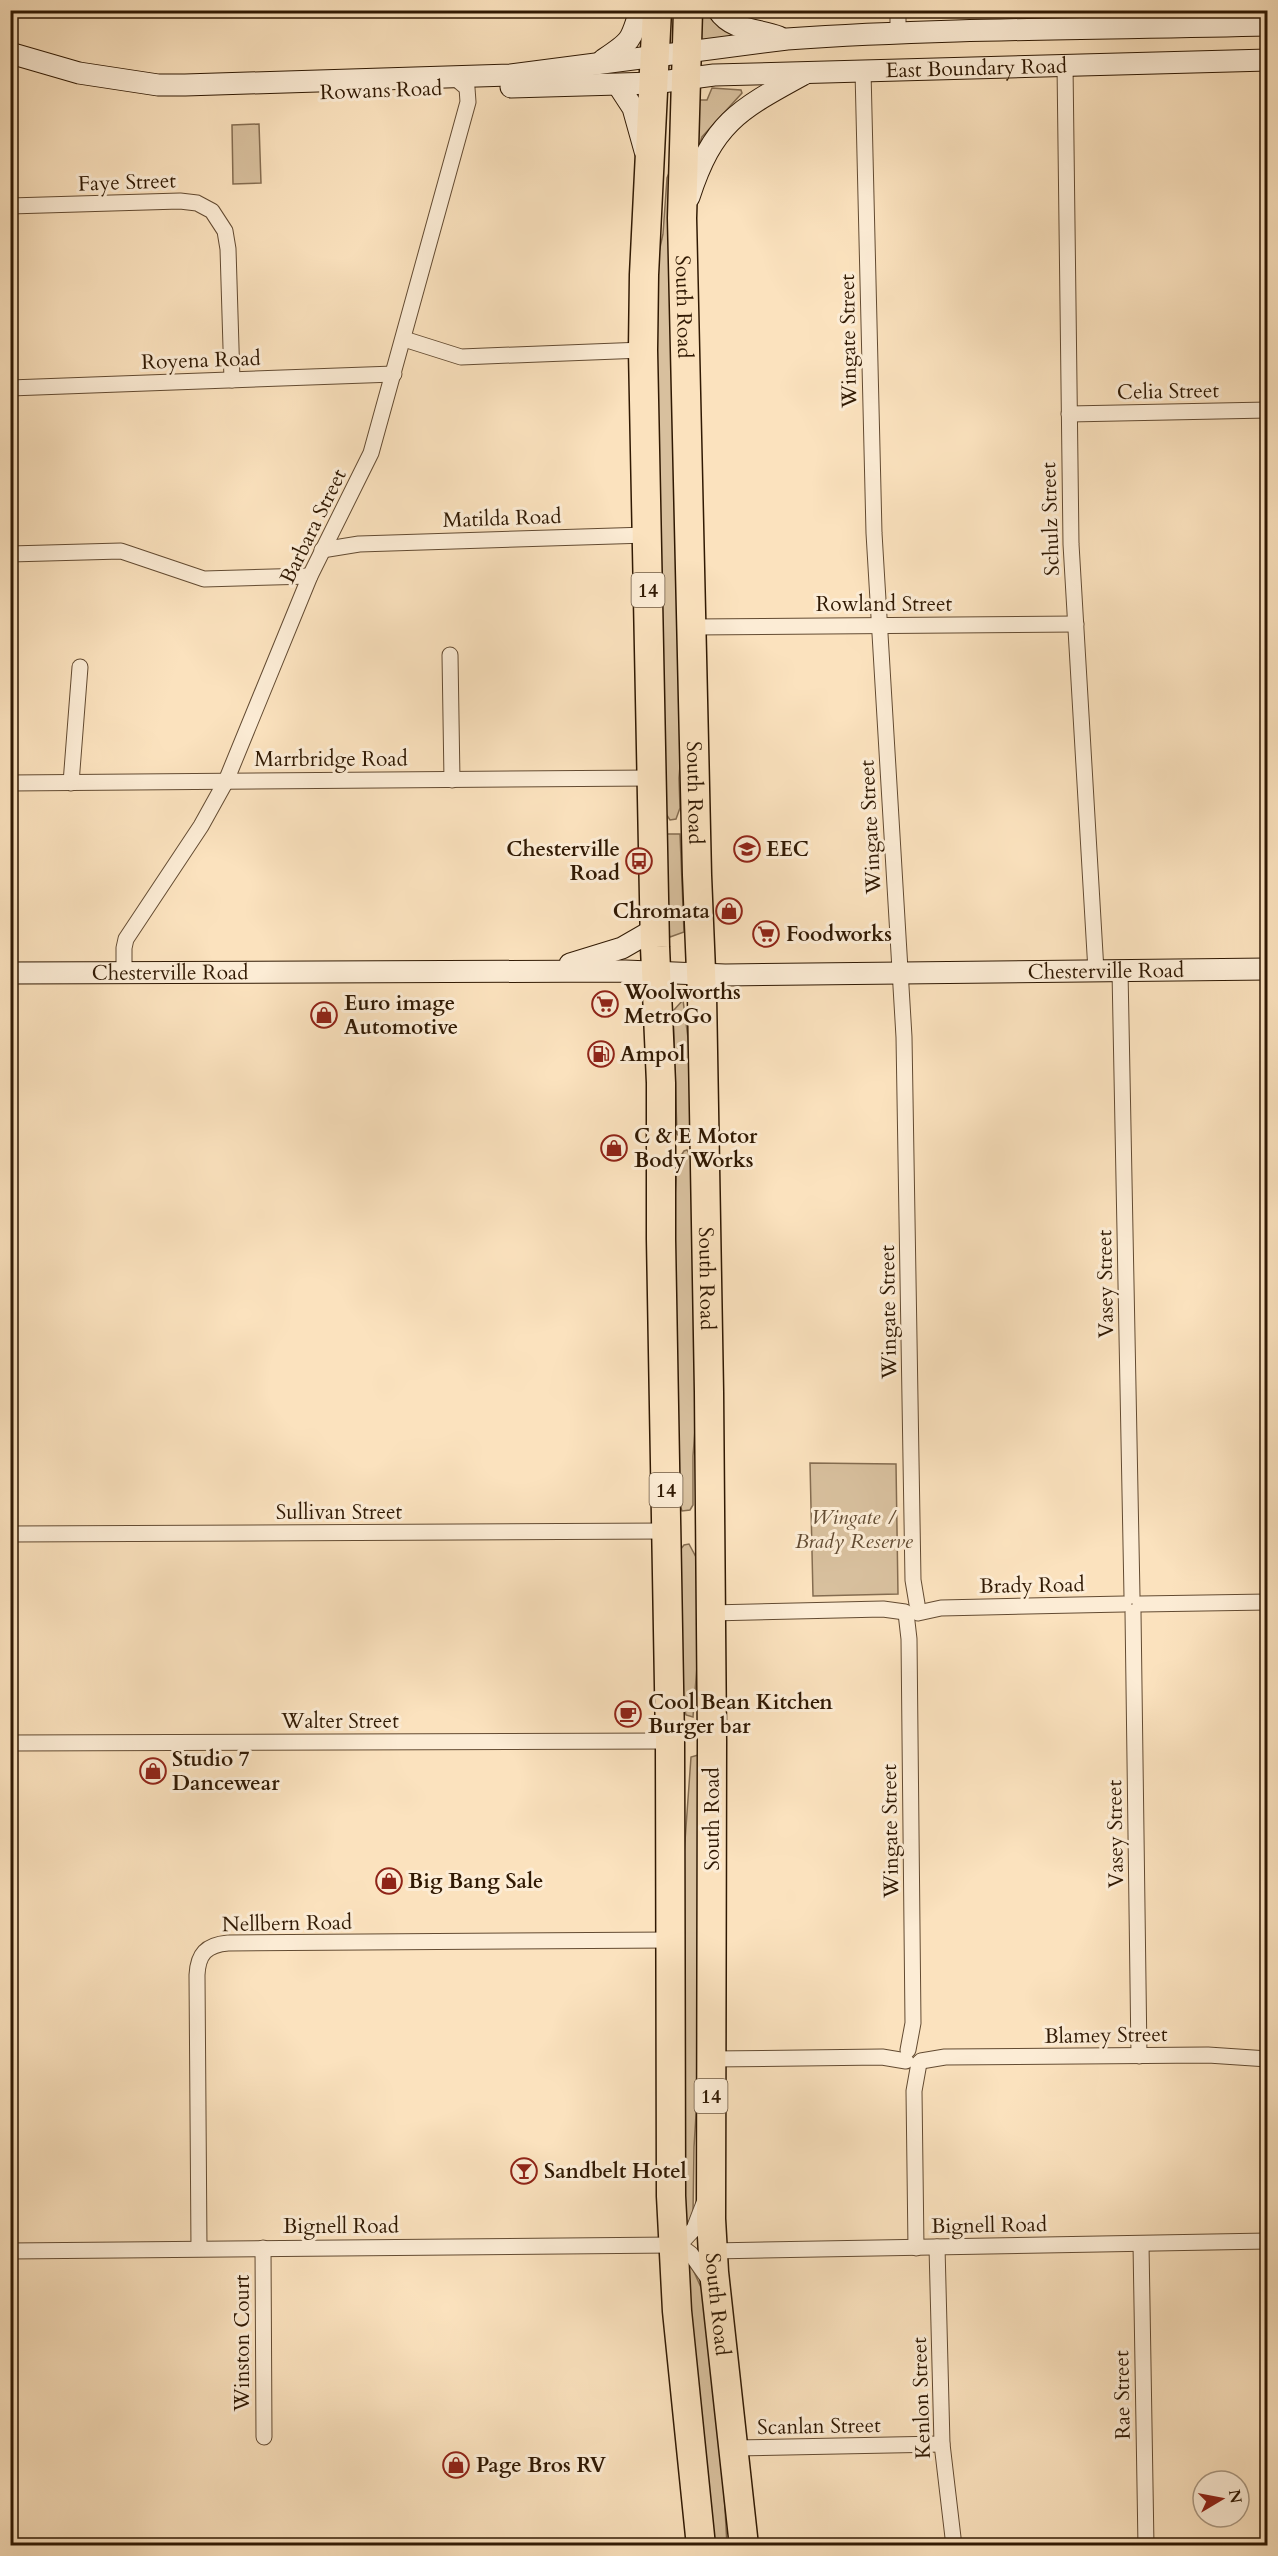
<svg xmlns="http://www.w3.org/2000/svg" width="1278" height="2556" font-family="Cardo,serif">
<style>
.green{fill:#d8c09e;stroke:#846c50;stroke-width:1.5}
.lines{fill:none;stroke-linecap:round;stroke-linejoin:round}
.street-casing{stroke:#634b32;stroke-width:17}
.secondary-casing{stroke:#301903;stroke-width:23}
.highway-casing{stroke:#301903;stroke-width:31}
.street{stroke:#fcecd5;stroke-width:15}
.secondary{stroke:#fcecd5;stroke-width:21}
.highway{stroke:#fbe2be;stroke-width:28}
.labels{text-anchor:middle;stroke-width:6;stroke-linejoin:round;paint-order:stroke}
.shield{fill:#fcecd5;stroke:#6d5842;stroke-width:1.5}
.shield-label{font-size:20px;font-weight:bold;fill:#301903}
.street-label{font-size:21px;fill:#301903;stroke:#fcecd5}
.poi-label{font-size:21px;font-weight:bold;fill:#301903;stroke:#fcecd5;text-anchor:start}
.park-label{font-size:21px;font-style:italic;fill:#624b32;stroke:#fcecd5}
</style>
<rect width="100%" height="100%" fill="#fbe2be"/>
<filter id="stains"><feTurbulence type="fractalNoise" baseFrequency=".00333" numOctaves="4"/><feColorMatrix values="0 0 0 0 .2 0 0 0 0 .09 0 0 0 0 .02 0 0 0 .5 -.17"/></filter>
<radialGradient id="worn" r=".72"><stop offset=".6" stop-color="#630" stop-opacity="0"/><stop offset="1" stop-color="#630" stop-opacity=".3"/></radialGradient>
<!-- green -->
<g class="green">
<path d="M701,11H712L745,34L698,43Z"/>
<path d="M712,88L741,90L742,93L702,137L700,143L696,144L697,100H707Z"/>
<path d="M259,124L261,183L233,184L232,125Z"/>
<path d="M669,173L684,717L679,778L680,808L676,819L670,820L666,814L655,271L663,234L667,178Z"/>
<path d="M663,834H680L684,932L670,937L667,929Z"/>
<path d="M683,1000L688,1038L694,1136L680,1137L677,1134L673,1011Z"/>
<path d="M687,1150L694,1163L699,1377L693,1456V1505L690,1510L682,1511L677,1496L672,1250L677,1162L684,1151Z"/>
<path d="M810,1463L896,1464L898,1594L813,1596Z"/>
<path d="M689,1544L697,1559L700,1628L693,1717L686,1715L680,1691V1550L684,1545Z"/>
<path d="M698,1755L703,2001L694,2147L693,2213L685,2230L683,1869L691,1757Z"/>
<path d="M683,2257L690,2263L704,2294L721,2436L727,2545H713Z"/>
</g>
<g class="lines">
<!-- street casing -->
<g class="street-casing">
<g id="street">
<path d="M898,10V33"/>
<path d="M1065,65L1071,544L1096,971"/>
<path d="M863,71L874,533L904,1037L913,1580L917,1604"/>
<path d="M10,206L180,201L197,203L212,211L225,231L228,249L232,380"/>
<path d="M404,339L461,357L643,350"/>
<path d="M10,388L394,374"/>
<path d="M1069,414L1268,410"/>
<path d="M322,550L359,544L647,535"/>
<path d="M10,554L121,551L204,579L310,576"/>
<path d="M692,627L1076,624"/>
<path d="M450,655L452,780"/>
<path d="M10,783L652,778"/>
<path d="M71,783L80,667"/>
<path d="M1120,971L1132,1596"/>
<path d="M124,972V948L126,939L201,826L226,781L310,576L371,453L468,102L467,88L453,76"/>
<path d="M10,1534L667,1531"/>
<path d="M1140,1604L1268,1602"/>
<path d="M1133,1612L1139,2056"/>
<path d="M711,1613L883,1609L905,1612"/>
<path d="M906,1613L909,1639L913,2023L908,2050"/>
<path d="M918,1613L941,1608L1124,1604"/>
<path d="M10,1743L670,1741"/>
<path d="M711,2059L882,2057L906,2061"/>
<path d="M921,2061L945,2057L1208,2055L1268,2059"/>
<path d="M704,2203L694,2229L679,2245L691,2254L710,2281"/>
<path d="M1141,2244L1146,2546"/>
<path d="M937,2247L942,2444L954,2546"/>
<path d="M199,2248L197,1975C198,1954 206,1945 228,1943L671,1940"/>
<path d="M263,2248L264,2437"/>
<path d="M916,2248L914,2091L919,2063"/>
<path d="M10,2251L673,2245"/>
<path d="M712,2251L1268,2241"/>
<path d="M734,2448L942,2444"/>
</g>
</g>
<!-- secondary casing -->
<g class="secondary-casing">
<g id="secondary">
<path d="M718,10C732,31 758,29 779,37"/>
<path d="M10,53L79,73L158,85H185L511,75L787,39C947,28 1107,29 1268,25"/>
<path d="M603,60C630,42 631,42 640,10"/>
<path d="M618,85L633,108L645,151"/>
<path id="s1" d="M511,87L654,83L714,75L1268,60"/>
<path d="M689,197C713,123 738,110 804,74"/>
<path d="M570,964L622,948L655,929"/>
<path id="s2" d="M10,973L625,971L725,975L1268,969"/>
</g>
</g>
<!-- highway casing -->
<g class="highway-casing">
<g id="highway">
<path d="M657,10L644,275L643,350L655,947L661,1083V1239L670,1741L671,2196L677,2311L701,2546"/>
<path id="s3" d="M688,10L682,218L697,875L702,995L709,1392L712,1741L711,2219L714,2272L744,2546"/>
</g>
</g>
<!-- street -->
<use href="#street" class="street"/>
<!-- secondary -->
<use href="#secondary" class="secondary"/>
<!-- highway -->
<use href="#highway" class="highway"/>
</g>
<!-- icons -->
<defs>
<g id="school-ring" transform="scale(1.35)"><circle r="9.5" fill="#fcecd5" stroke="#8f2418" stroke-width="1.5"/><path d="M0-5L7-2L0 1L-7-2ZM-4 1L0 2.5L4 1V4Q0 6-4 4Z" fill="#8f2418"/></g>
<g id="bus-ring" transform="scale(1.35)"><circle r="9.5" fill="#fcecd5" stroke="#8f2418" stroke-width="1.5"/><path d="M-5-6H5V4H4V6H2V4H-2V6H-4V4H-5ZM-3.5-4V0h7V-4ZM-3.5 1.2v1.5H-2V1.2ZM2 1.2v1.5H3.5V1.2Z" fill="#8f2418"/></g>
<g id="shop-ring" transform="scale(1.35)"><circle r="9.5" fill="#fcecd5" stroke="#8f2418" stroke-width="1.5"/><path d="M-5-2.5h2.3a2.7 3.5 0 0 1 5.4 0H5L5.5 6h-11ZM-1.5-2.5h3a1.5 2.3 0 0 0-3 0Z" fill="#8f2418"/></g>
<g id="supermarket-ring" transform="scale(1.35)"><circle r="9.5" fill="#fcecd5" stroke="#8f2418" stroke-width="1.5"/><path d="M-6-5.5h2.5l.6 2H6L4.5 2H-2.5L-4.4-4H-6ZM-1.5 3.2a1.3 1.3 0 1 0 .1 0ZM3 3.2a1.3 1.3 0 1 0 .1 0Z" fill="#8f2418"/></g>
<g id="fuel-ring" transform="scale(1.35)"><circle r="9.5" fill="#fcecd5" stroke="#8f2418" stroke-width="1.5"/><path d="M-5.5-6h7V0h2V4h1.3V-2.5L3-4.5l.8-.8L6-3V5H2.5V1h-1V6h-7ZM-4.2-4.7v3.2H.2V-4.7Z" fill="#8f2418"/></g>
<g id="cafe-ring" transform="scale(1.35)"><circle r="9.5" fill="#fcecd5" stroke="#8f2418" stroke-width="1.5"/><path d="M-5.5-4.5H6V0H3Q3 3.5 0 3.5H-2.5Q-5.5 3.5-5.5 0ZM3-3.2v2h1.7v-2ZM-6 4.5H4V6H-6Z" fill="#8f2418"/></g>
<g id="bar-ring" transform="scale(1.35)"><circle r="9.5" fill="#fcecd5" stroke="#8f2418" stroke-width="1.5"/><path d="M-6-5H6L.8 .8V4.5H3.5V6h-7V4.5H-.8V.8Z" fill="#8f2418"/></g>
</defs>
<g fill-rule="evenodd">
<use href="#school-ring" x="747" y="849"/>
<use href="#bus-ring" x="639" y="861"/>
<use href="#shop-ring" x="729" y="911"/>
<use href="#supermarket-ring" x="766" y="934"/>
<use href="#supermarket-ring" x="605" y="1004"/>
<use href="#shop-ring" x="324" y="1015"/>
<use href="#fuel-ring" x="601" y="1054"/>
<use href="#shop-ring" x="614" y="1148"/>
<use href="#cafe-ring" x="628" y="1714"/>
<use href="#shop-ring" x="153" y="1771"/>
<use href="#shop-ring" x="389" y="1881"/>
<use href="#bar-ring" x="524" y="2171"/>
<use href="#shop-ring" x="456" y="2465"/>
</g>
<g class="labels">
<!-- shield labels -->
<g class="shield">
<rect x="631.5" y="573" width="33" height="34" rx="4.5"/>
<rect x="649.5" y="1473" width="33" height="34" rx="4.5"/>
<rect x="694.5" y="2079" width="33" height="34" rx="4.5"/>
</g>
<g class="shield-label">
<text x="648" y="597">14</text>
<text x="666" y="1497">14</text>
<text x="711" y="2103">14</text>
</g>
<!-- street labels -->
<g class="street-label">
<text dy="7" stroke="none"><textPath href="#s1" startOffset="466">East Boundary Road</textPath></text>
<text transform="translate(381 90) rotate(-2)" y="7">Rowans Road</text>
<text transform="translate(127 182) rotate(-2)" y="7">Faye Street</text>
<text dy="7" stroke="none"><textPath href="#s3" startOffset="297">South Road</textPath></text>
<text transform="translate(848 341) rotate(-91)" y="7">Wingate Street</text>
<text transform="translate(201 360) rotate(-2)" y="7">Royena Road</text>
<text transform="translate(1168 391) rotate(-1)" y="7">Celia Street</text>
<text transform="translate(502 518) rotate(-2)" y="7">Matilda Road</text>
<text transform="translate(1050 519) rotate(-92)" y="7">Schulz Street</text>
<text transform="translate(313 526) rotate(-64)" y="7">Barbara Street</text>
<text x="884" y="611">Rowland Street</text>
<text x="331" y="766">Marrbridge Road</text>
<text dy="7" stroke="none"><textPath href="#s3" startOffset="783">South Road</textPath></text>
<text transform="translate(870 827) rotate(-93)" y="7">Wingate Street</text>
<text dy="7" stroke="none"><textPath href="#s2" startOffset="1096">Chesterville Road</textPath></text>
<text dy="7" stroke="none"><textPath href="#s2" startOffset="160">Chesterville Road</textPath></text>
<text dy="7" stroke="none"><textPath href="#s3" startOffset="1269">South Road</textPath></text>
<text transform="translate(1105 1284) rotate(-91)" y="7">Vasey Street</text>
<text transform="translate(888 1312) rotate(-91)" y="7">Wingate Street</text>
<text x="339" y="1519">Sullivan Street</text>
<text transform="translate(1032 1585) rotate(-1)" y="7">Brady Road</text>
<text x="340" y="1728">Walter Street</text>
<text transform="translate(712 1819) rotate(-90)" y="7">South Road</text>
<text transform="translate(890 1831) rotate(-91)" y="7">Wingate Street</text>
<text transform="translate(1115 1834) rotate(-91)" y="7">Vasey Street</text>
<text transform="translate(287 1923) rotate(-1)" y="7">Nellbern Road</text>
<text transform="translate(1106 2035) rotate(-1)" y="7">Blamey Street</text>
<text transform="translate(989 2225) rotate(-1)" y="7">Bignell Road</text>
<text x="341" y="2233">Bignell Road</text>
<text dy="7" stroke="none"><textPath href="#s3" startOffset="2295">South Road</textPath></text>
<text transform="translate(242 2343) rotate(-90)" y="7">Winston Court</text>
<text transform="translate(1122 2395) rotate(-91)" y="7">Rae Street</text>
<text transform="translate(921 2398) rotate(-92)" y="7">Kenlon Street</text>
<text transform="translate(819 2426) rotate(-1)" y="7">Scanlan Street</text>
</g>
<!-- poi labels -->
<g class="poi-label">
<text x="620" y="856" text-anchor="end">Chesterville<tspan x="620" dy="24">Road</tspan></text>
<text x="766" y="856">EEC</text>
<text x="710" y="918" text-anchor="end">Chromata</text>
<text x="786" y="941">Foodworks</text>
<text x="624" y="999">Woolworths<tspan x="624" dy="24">MetroGo</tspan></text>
<text x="344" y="1010">Euro image<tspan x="344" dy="24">Automotive</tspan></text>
<text x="620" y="1061">Ampol</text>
<text x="634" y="1143">C &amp; E Motor<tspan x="634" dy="24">Body Works</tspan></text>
<text x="648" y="1709">Cool Bean Kitchen<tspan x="648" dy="24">Burger bar</tspan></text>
<text x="172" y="1766">Studio 7<tspan x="172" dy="24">Dancewear</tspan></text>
<text x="408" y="1888">Big Bang Sale</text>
<text x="544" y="2178">Sandbelt Hotel</text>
<text x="476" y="2472">Page Bros RV</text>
</g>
<!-- park labels -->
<g class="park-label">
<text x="854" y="1524">Wingate /<tspan x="854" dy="24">Brady Reserve</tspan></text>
</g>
</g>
<!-- margin -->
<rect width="1278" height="2556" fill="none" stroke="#fbe2be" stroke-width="36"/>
<rect x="12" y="12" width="1254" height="2532" fill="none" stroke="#301903" stroke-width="3"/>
<rect x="18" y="18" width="1242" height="2520" fill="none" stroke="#301903" stroke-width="1.5"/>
<!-- north arrow -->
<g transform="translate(1221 2499) rotate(80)"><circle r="28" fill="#fcecd5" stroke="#aa9881" stroke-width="1.5"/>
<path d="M0-4.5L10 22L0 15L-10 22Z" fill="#8f2418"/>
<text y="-9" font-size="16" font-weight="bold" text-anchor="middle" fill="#301903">N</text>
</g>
<rect width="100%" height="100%" filter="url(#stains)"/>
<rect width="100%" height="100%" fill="url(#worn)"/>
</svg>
